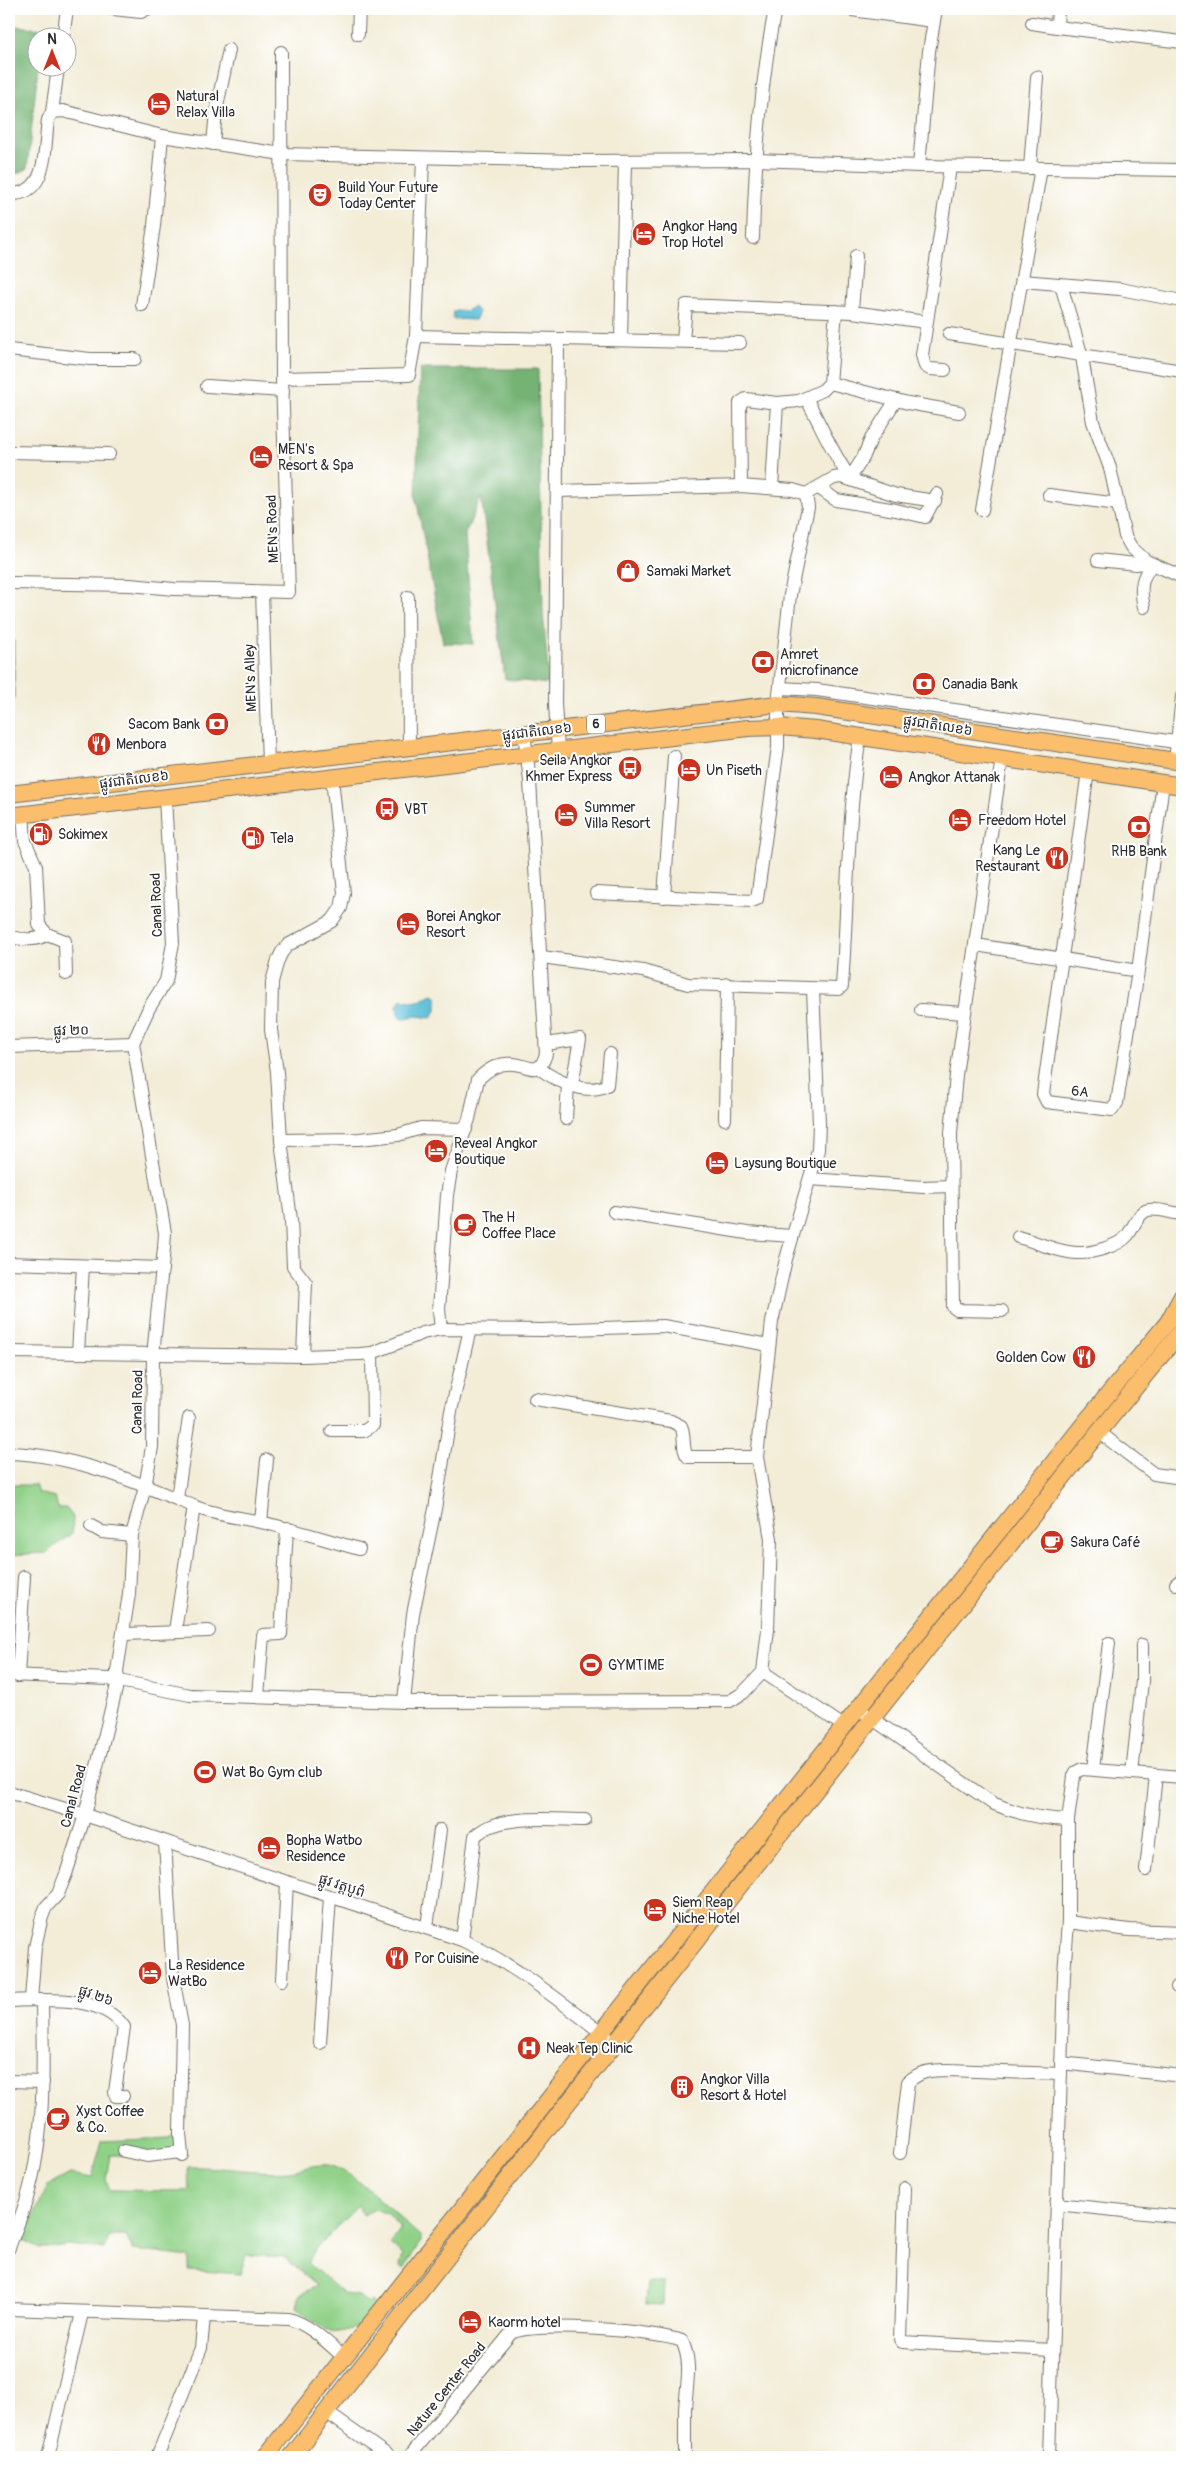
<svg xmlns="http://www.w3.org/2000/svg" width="1191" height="2466" font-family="Pangolin,'Noto Sans Khmer',sans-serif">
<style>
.green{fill:#90d188;stroke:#5e7e5a}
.forest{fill:#74b374;stroke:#506f50}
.water{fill:#59bed7;stroke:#427481}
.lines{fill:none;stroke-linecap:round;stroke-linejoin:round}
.minor-casing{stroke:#716f68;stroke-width:14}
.major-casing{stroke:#716f68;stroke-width:18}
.minor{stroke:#fff;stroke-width:12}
.major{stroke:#fabe6d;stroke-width:16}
.labels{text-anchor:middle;stroke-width:4;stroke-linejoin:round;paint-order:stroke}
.shield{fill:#fff;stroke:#6b6b6b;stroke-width:1}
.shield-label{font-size:12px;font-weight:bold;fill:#2b2b2b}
.poi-label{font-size:14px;fill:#2b2b2b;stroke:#fff;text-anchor:start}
.street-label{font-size:14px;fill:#2b2b2b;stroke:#fff}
</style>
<rect width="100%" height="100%" fill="#fff"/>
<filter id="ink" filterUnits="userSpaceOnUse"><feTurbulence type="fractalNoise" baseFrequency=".02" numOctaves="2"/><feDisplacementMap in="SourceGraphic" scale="10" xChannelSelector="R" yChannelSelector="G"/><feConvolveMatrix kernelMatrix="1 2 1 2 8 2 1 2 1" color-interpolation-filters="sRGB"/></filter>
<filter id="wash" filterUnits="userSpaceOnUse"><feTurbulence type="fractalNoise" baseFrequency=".0096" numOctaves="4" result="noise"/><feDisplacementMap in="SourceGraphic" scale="20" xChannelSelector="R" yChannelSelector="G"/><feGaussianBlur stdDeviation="1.12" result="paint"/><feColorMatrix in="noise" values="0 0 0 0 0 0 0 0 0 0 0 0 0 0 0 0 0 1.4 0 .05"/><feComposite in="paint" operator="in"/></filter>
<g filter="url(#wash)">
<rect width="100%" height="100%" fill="#f3edd8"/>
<!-- green -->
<g class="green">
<path d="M9,641H14V700L9,701Z"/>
<path d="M9,1485H35L38,1493L55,1497L58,1508H66L73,1517L72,1533L46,1553L9,1555Z"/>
<path d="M178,2132L179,2156L110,2155L106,2179L109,2190L189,2191L188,2167C221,2166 258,2174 290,2171C304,2169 321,2161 335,2167C362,2179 398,2217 421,2237V2243L403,2269L400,2266L403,2255L390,2244L401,2228L387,2214L375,2209L363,2215L358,2206L315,2249L308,2263L344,2294L359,2296L368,2304L371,2301L381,2310L368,2327C354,2326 346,2332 337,2332C321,2331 309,2317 297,2307L300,2294L317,2286L284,2257L246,2255L240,2274L189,2270V2257L133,2250L126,2236H109L105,2249L69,2245L40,2249L22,2240L48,2186L70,2174L92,2178L102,2141L169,2138Z"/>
<path d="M648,2281L664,2282L663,2305L646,2304Z"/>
</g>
<!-- forest -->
<g class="forest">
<path d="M9,25L42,29L41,37L38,38V68L27,169L9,177Z"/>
<path d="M420,369H538L543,611L549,684L505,679L481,497L465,534L473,644L443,643L416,497Z"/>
</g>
<!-- water -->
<g class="water">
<path d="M474,307L479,313L475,320L453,319V311H465Z"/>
<path d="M433,994L437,997V1009L431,1018L417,1016L404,1019L398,1015L397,1005L402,999L415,1002Z"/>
</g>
</g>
<g filter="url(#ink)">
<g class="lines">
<!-- minor casing -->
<g class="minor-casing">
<g id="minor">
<path d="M113,9L141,12L147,9"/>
<path d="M1058,9L1057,27L1182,42"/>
<path d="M852,10L933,21"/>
<path d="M1032,23L1057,27"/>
<path d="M358,34L359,9"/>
<path d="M63,38L67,9"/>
<path d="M52,112L63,111L162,136L282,154L577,161L755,160L919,166L1182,170"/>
<path d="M213,144L216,111L229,50"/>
<path d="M919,166L929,51L936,9"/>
<path d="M1030,168L1037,77"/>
<path d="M9,194C49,196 44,148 48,120L52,112L58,68"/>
<path d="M753,238C755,161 760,85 775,9"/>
<path d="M856,256L852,312L926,322"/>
<path d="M1022,281L1120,289L1182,301"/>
<path d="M1061,285L1082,357L1093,422L1110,468L1125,536L1131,547L1146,561L1182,577"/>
<path d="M142,305L154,226L162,136"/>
<path d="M949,334L1182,371"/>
<path d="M416,336L740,343"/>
<path d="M621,340L625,161"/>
<path d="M683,341L686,305L852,312"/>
<path d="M9,350L90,359H135"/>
<path d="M945,370L930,369L925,366L922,355L950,167"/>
<path d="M282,378L409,375L416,336L423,159"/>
<path d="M830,383L908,403L959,412"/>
<path d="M207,386L283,391"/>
<path d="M806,398C821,425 832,453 850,478L863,458L871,439L896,400"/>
<path d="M9,452L109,454"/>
<path d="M741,486L740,403L746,399L777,403L799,401L823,390L830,383L836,311"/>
<path d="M772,488L777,403"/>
<path d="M819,488L836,500L896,510L925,517L937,494"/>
<path d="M558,491L741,486L793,490L806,494L834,478L842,477L896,495L935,501"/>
<path d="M1049,495L1118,504"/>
<path d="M982,510L1041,168"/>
<path d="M1098,560L1136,564L1148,562"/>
<path d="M9,583L130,585L174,589L289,592L282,378L281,52"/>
<path d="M262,592L268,763"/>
<path d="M408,597L409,746"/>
<path d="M1144,607C1140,591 1140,576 1153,565"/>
<path d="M780,688L817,690L1182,743"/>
<path d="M558,751L555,704L558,340"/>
<path d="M1002,758L956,1075L951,1133L953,1307L957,1310L1002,1311"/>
<path d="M1175,761L1182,697"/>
<path d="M1088,771L1043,1094L1047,1102L1112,1110L1117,1103L1138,971L1163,783"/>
<path d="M23,814L25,841L36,866L39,925L47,934L65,941L66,974"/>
<path d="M596,893L752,901L757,899L778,747V704L790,595L808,507L806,494"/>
<path d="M664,897L674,756"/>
<path d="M9,937C21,939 36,942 47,934"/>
<path d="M976,945L1138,971"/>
<path d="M542,957L643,971L688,984L839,989L842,986C848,903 847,819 860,737"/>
<path d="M921,1010L964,1013"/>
<path d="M546,1044L580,1039L572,1085"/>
<path d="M9,1047L133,1043"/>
<path d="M539,1068C556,1081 586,1096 607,1085L610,1054"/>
<path d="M566,1119L568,1084"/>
<path d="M725,1119L727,984"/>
<path d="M281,1140L359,1139L398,1135L421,1128L466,1129"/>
<path d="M810,1179L923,1187L951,1186"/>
<path d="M614,1212L747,1233L792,1236"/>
<path d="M1018,1237C1037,1242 1057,1252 1077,1253C1090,1254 1119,1246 1127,1236C1134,1228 1137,1213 1148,1210C1157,1208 1172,1213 1182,1214"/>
<path d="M9,1263L162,1268"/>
<path d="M441,1329L439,1310L447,1195L451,1171L469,1119L478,1079C488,1069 500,1062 514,1064C531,1066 539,1077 546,1054L530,781L524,732"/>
<path d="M9,1352L303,1356L360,1354L372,1353L423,1333L441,1329L542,1330L663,1326L769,1345"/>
<path d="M78,1353L83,1266"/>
<path d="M303,1356L306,1283L293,1266L291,1220L281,1140L277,1072L271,1030L272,982L278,960L282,952L288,945L332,921L341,908L344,893L332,778"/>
<path d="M535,1399L671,1421L681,1426C686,1436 681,1449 688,1457H757"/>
<path d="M332,1431H364L373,1425L372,1353"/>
<path d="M1099,1432L1154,1474L1182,1478"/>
<path d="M9,1453C74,1455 134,1481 193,1506C214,1515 238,1517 260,1522C293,1529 326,1540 359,1549"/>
<path d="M177,1498L189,1418"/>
<path d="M261,1522L267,1460"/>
<path d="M91,1526L102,1532L132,1535"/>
<path d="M1176,1584L1182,1579"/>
<path d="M175,1631L194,1506"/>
<path d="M124,1634L209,1631"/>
<path d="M763,1672L845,1727"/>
<path d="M9,1675L109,1679L190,1695L404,1702L730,1701L743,1693L763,1672L768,1629L771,1539L757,1457L772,1322L786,1259L818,1150L819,1123L813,990"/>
<path d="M18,1676L24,1577"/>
<path d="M258,1696L263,1635L281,1634L287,1528"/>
<path d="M404,1702L413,1614L435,1509L451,1411L470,1329"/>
<path d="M866,1714L992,1803C1017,1814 1041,1819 1068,1820"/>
<path d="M1093,1769L1109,1643"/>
<path d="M1132,1773L1142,1681V1645"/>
<path d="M9,1792L85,1815L462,1940C515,1965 560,2001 607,2037"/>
<path d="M165,1842L173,1978L182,2025L180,2133L182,2155"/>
<path d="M1146,1870L1156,1775"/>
<path d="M1068,1922L1129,1930L1182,1932"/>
<path d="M427,1927L440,1830"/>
<path d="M462,1940L475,1836C500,1813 552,1820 585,1820"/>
<path d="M282,1980L287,1882"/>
<path d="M1177,1987H1182"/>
<path d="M31,2000L35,1947L42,1917L46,1907L58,1894L66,1874L85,1815L118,1681L117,1671L129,1594L132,1535L145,1487L152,1447L153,1355L164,1248L165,1233L133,1043L149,1008L166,981L173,943L165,798"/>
<path d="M9,2001C43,2000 102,1994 124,2027L115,2092L116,2096H123"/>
<path d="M320,2043L330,1897"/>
<path d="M1061,2063L1182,2076"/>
<path d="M9,2081L43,2082"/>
<path d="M124,2151L147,2156L181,2152"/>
<path d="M900,2153L908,2082C920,2071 931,2070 948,2070L1061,2074"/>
<path d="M905,2188L900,2339L902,2342L1052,2350"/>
<path d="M1056,2204L1182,2217"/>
<path d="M9,2248C15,2231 22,2215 27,2198C46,2134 43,2066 42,2000"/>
<path d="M9,2309L289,2319C311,2325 327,2343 345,2358"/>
<path d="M326,2412L390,2457"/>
<path d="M48,2457L82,2313"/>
<path d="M157,2457L201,2348L204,2317"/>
<path d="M409,2457L511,2333C535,2321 656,2331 682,2341C693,2364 686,2387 685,2410C685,2426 685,2442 685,2457"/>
<path d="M1049,2457L1064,1974L1068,1922V1820L1074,1776L1076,1772L1082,1769L1182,1777"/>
</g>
</g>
<!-- major casing -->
<g class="major-casing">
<g id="major">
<path d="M9,794L778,704L816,707L1182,762"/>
<path d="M9,816L748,728L779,727L816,730L1182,786"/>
<path d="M265,2457L1087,1420L1168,1322L1182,1296"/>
<path d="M291,2457L548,2128L1099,1432L1182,1330"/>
</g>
</g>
<!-- minor -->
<use href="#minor" class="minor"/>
<!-- major -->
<use href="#major" class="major"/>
</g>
</g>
<!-- icons -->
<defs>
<g id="hotel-disc" transform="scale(1.25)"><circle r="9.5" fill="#c8321e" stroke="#fff"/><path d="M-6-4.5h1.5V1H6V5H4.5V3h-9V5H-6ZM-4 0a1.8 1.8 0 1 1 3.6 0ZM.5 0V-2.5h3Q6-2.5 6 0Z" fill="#fff"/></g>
<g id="theatre-disc" transform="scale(1.25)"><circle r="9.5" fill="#c8321e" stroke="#fff"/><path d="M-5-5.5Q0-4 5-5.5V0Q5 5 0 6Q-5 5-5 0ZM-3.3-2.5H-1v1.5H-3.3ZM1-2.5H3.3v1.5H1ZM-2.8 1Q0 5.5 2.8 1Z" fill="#fff"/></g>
<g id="shop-disc" transform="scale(1.25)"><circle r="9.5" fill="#c8321e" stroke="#fff"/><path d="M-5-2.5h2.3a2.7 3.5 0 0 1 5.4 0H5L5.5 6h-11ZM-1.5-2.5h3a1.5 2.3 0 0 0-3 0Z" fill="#fff"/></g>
<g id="bank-disc" transform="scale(1.25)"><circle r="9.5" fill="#c8321e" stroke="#fff"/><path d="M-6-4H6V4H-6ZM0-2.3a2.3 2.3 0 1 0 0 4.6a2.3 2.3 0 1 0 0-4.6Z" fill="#fff"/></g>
<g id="restaurant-disc" transform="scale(1.25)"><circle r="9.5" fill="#c8321e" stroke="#fff"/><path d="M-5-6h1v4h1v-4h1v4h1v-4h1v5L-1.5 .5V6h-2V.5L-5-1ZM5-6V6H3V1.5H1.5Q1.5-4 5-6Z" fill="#fff"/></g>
<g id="bus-disc" transform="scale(1.25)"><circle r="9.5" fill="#c8321e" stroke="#fff"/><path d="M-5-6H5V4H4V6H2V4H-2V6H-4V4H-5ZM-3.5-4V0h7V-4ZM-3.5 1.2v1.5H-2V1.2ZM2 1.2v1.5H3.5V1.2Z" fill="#fff"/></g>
<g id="fuel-disc" transform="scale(1.25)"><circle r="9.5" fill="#c8321e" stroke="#fff"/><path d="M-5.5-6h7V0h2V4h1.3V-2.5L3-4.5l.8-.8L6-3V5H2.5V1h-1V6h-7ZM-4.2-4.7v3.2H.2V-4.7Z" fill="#fff"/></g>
<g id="cafe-disc" transform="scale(1.25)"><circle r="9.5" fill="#c8321e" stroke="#fff"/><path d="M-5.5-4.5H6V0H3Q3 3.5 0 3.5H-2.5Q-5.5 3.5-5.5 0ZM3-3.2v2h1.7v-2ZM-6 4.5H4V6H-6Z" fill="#fff"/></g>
<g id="stadium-disc" transform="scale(1.25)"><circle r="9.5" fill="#c8321e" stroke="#fff"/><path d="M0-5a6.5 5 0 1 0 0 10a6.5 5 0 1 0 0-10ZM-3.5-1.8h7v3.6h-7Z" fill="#fff"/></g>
<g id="hospital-disc" transform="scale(1.25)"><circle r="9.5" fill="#c8321e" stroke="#fff"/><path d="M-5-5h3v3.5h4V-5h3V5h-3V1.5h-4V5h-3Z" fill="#fff"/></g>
<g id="building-disc" transform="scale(1.25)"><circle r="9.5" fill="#c8321e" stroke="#fff"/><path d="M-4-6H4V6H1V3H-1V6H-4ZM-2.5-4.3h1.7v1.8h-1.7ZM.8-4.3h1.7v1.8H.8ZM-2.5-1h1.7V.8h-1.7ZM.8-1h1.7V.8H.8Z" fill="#fff"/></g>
</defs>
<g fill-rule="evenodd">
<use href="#hotel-disc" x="159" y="104"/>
<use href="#theatre-disc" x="320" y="195"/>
<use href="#hotel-disc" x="644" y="234"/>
<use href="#hotel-disc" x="261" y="457"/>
<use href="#shop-disc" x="628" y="571"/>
<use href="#bank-disc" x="763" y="662"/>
<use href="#bank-disc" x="924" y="684"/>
<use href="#bank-disc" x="217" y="724"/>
<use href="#restaurant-disc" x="99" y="744"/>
<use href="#bus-disc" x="630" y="768"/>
<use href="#hotel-disc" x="689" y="770"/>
<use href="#hotel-disc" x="891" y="777"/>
<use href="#bus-disc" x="387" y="809"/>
<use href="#hotel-disc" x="566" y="815"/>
<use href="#hotel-disc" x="960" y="820"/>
<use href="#bank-disc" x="1139" y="827"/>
<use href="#fuel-disc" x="41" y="834"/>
<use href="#fuel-disc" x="253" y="838"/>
<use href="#restaurant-disc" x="1057" y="858"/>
<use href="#hotel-disc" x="408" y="924"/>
<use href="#hotel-disc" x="436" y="1151"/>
<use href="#hotel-disc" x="717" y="1163"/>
<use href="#cafe-disc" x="465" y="1225"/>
<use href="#restaurant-disc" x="1084" y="1357"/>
<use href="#cafe-disc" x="1052" y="1542"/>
<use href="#stadium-disc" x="591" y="1665"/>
<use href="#stadium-disc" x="205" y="1772"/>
<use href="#hotel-disc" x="269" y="1848"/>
<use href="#hotel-disc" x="655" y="1910"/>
<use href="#restaurant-disc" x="397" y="1958"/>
<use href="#hotel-disc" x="150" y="1973"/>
<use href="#hospital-disc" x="529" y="2048"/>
<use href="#building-disc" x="682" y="2087"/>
<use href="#cafe-disc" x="58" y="2119"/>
<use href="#hotel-disc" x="470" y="2322"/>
</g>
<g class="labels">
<!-- shield labels -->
<rect class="shield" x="587" y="714.5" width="18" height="19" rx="4"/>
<g class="shield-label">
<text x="596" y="728">6</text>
</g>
<!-- poi labels -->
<g class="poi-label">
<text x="176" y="101">Natural<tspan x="176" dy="16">Relax Villa</tspan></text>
<text x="338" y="192">Build Your Future<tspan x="338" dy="16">Today Center</tspan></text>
<text x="662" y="231">Angkor Hang<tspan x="662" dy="16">Trop Hotel</tspan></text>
<text x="278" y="454">MEN's<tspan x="278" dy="16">Resort &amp; Spa</tspan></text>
<text x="646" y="576">Samaki Market</text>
<text x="780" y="659">Amret<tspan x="780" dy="16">microfinance</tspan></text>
<text x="942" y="689">Canadia Bank</text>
<text x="200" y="729" text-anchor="end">Sacom Bank</text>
<text x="116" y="749">Menbora</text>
<text x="612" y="765" text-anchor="end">Seila Angkor<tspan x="612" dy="16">Khmer Express</tspan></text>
<text x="706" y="775">Un Piseth</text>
<text x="908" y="782">Angkor Attanak</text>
<text x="584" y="812">Summer<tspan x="584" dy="16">Villa Resort</tspan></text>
<text x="404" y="814">VBT</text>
<text x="978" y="825">Freedom Hotel</text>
<text x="58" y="839">Sokimex</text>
<text x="270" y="843">Tela</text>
<text x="1040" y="855" text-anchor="end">Kang Le<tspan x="1040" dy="16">Restaurant</tspan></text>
<text x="1139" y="856" text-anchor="middle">RHB Bank</text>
<text x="426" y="921">Borei Angkor<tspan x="426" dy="16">Resort</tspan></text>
<text x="454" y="1148">Reveal Angkor<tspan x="454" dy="16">Boutique</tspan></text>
<text x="734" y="1168">Laysung Boutique</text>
<text x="482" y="1222">The H<tspan x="482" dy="16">Coffee Place</tspan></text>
<text x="1066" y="1362" text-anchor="end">Golden Cow</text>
<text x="1070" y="1547">Sakura Café</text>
<text x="608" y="1670">GYMTIME</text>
<text x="222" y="1777">Wat Bo Gym club</text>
<text x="286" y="1845">Bopha Watbo<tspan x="286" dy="16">Residence</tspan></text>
<text x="672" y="1907">Siem Reap<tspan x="672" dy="16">Niche Hotel</tspan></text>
<text x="414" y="1963">Por Cuisine</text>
<text x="168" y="1970">La Residence<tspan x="168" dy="16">WatBo</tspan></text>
<text x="546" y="2053">Neak Tep Clinic</text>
<text x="700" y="2084">Angkor Villa<tspan x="700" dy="16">Resort &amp; Hotel</tspan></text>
<text x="76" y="2116">Xyst Coffee<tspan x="76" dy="16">&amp; Co.</tspan></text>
<text x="488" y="2327">Kaorm hotel</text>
</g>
<!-- street labels -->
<g class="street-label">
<text transform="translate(272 529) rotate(-92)" y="5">MEN's Road</text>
<text transform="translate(250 678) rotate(-92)" y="5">MEN's Alley</text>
<text transform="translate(938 725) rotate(9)" y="5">ផ្លូវជាតិលេខ៦</text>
<text transform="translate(537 731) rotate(-7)" y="5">ផ្លូវជាតិលេខ៦</text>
<text transform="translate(134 779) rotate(-7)" y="5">ផ្លូវជាតិលេខ៦</text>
<text transform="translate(156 905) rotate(-92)" y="5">Canal Road</text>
<text transform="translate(71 1030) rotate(-2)" y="5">ផ្លូវ ២០</text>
<text transform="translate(1080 1091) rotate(7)" y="5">6A</text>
<text transform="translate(137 1402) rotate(-89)" y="5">Canal Road</text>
<text transform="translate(73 1796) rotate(-75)" y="5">Canal Road</text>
<text transform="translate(342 1885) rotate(18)" y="5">ផ្លូវ វត្តបូព៌</text>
<text transform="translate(96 1995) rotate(19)" y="5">ផ្លូវ ២៦</text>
<text transform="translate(446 2389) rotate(-51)" y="5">Nature Center Road</text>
</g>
</g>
<!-- margin -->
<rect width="1191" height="2466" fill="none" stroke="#fff" stroke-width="30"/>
<!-- north arrow -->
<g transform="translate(52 52)"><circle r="24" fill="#ffffff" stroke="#aaaaaa"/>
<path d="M0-4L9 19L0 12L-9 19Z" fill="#c8321e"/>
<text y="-8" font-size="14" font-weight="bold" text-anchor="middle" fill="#2b2b2b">N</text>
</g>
</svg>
